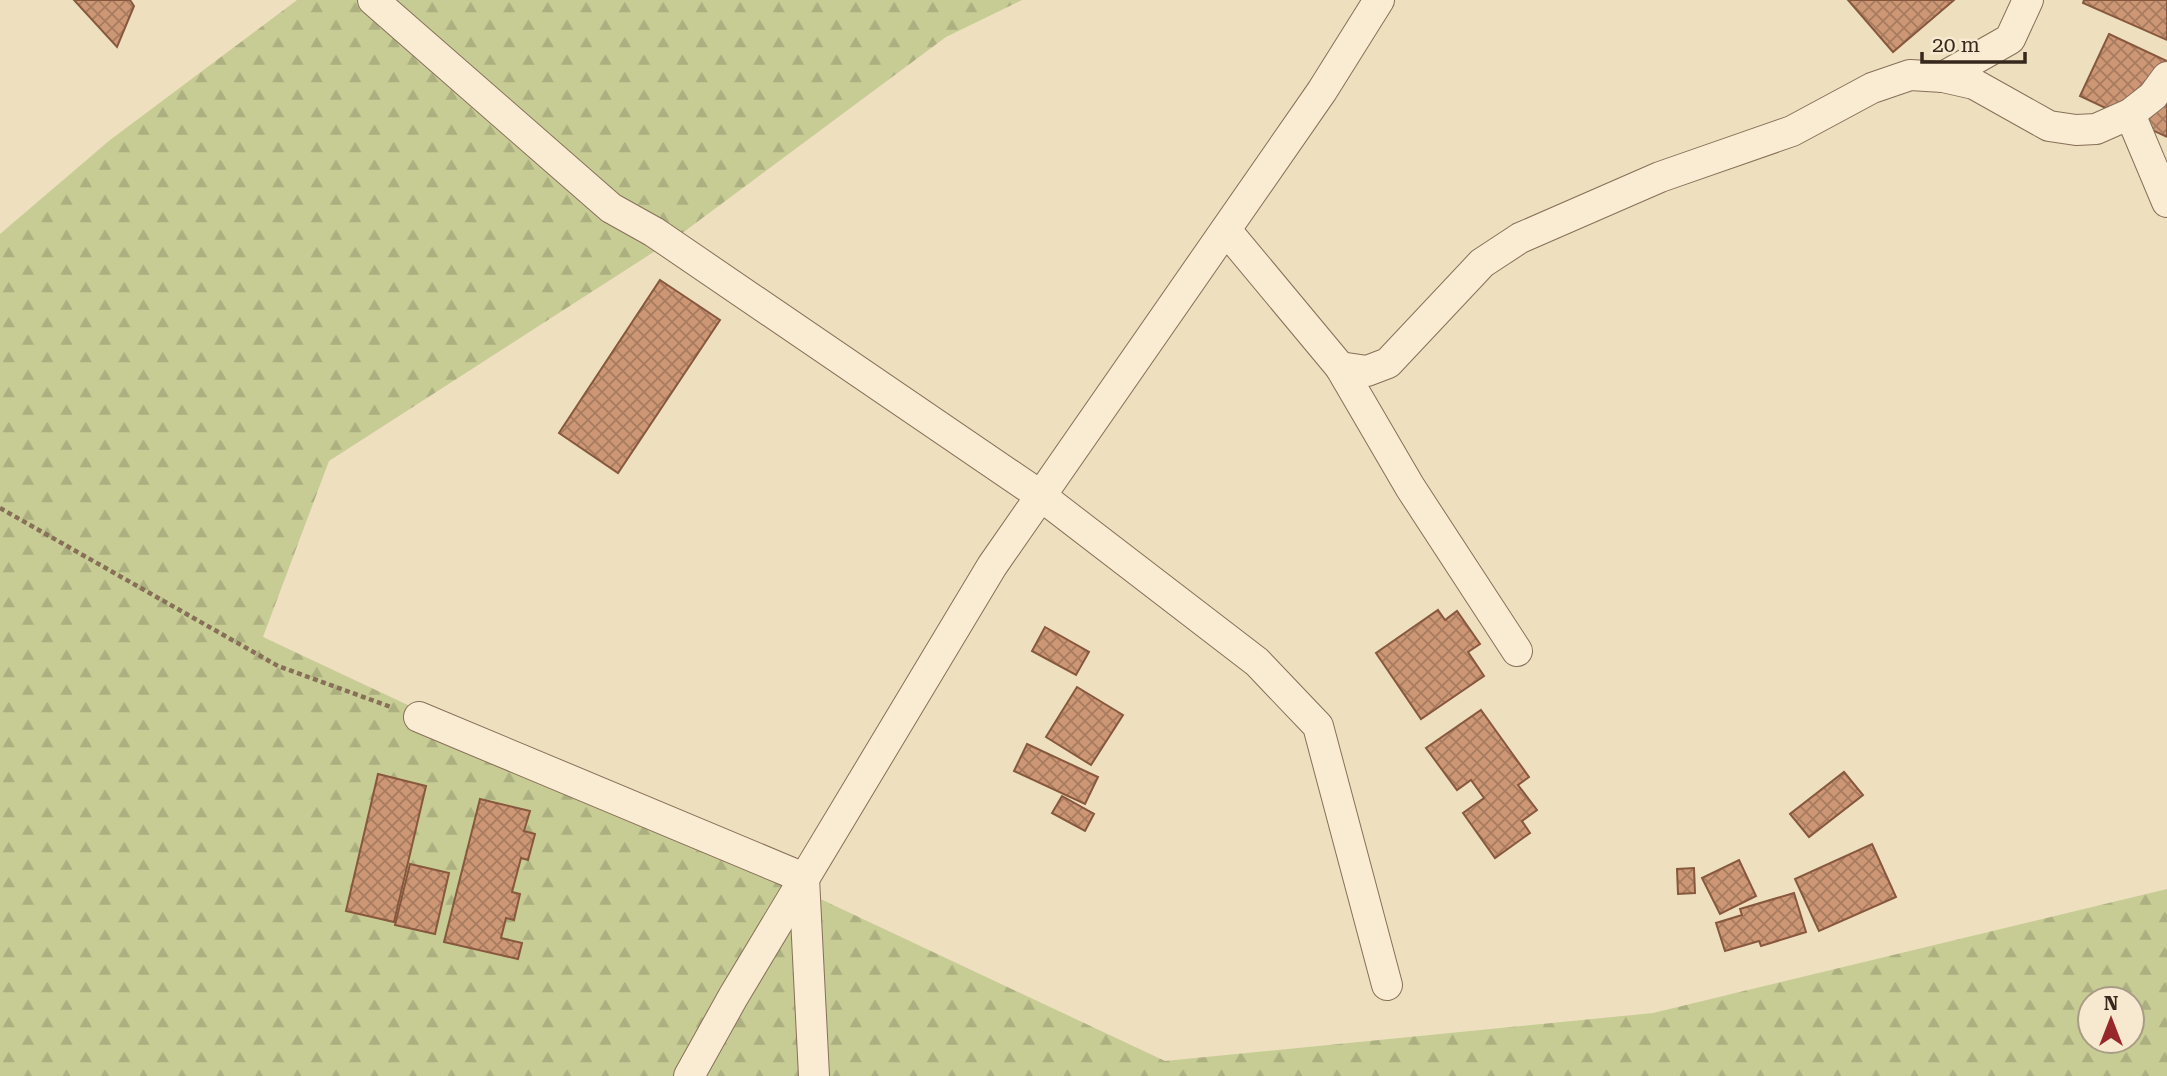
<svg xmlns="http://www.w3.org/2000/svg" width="2167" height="1076" font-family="'Roboto Serif',serif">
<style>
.forest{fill:url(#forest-firs);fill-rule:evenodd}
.building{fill:url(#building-cross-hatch);stroke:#87583d;stroke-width:2}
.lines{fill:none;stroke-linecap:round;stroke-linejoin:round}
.street-casing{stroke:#876f58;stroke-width:32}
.path{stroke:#876f58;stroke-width:4.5;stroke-dasharray:5 3.5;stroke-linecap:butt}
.street{stroke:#f9ecd3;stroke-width:30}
</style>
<defs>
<pattern id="forest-firs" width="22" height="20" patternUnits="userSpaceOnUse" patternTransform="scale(1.75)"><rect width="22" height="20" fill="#c7cc94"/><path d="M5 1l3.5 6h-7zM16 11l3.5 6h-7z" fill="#acaf7f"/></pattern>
<pattern id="building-cross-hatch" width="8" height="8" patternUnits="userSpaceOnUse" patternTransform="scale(1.75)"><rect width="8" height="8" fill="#cd9775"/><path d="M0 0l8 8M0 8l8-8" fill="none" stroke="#a77b5f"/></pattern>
</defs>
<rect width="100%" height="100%" fill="#eedfbf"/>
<!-- forest -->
<path class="forest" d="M297,0H1022L946,37L677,237L329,461L263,637L1165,1061L1653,1013L2167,889V1076H0V234L110,140ZM2090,999H2132V1041H2090Z"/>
<!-- building -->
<g class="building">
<path d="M74,0H130L134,6L117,47Z"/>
<path d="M1848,0H1954L1893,52Z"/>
<path d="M2084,0H2167V40L2083,3Z"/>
<path d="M2109,34L2167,61V137L2080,96Z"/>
<path d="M660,280L720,320L618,473L559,433Z"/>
<path d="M1438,610L1445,620L1457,611L1480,644L1468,652L1484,676L1421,719L1376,653Z"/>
<path d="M1045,627L1089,652L1076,675L1032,651Z"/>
<path d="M1077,687L1123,715L1091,765L1046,737Z"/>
<path d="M1481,710L1529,777L1518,785L1537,810L1522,821L1530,833L1495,858L1463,813L1484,798L1471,780L1457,790L1426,748Z"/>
<path d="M1027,744L1098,777L1085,804L1014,771Z"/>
<path d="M1844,772L1863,795L1809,837L1790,814Z"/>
<path d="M378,774L426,786L394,922L346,911Z"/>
<path d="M1062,796L1094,814L1085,831L1052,813Z"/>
<path d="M480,799L530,811L524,831L535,834L528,860L521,858L512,892L520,894L514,920L506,918L501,938L522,943L518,959L444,942Z"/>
<path d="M1872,844L1896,897L1819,931L1795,879Z"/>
<path d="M1739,860L1756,896L1720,914L1702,878Z"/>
<path d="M410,864L449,873L435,934L395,925Z"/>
<path d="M1694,868L1695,893L1678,894L1677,869Z"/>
<path d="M1794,893L1806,932L1761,946L1759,941L1725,951L1716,923L1742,915L1740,909Z"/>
</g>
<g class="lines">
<!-- street casing -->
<g class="street-casing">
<g id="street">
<path d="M373,0L611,208L654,232L1041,496L1257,662L1318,726L1387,985"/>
<path d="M1943,77L2010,39L2028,0"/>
<path d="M2130,114L2167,202"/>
<path d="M1226,230L1340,367L1367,371L1388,363L1482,263L1520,238L1660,177L1792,131L1872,88L1910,75L1943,77L1974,84L2049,126L2076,130L2096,129L2130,114L2153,96L2167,77"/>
<path d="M1340,367L1410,487L1517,651"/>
<path d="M419,717L804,878L814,1076"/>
<path d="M689,1076L733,997L992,566L1322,91L1379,0"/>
</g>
</g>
<!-- path -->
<path class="path" d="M0,508L278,666L391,707"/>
<!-- street -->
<use href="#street" class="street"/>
</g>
<!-- north arrow -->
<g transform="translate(2111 1020)"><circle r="33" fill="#f6e9cf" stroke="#a99c87" stroke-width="2"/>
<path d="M0-5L12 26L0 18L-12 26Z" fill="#97272b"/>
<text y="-10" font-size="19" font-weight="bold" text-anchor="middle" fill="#36281c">N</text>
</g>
<!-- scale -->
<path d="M1922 52v10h103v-10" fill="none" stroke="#36281c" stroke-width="3.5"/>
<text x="1932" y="52" font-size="21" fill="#36281c" stroke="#f6e9cf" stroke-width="5" paint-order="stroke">20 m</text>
</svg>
